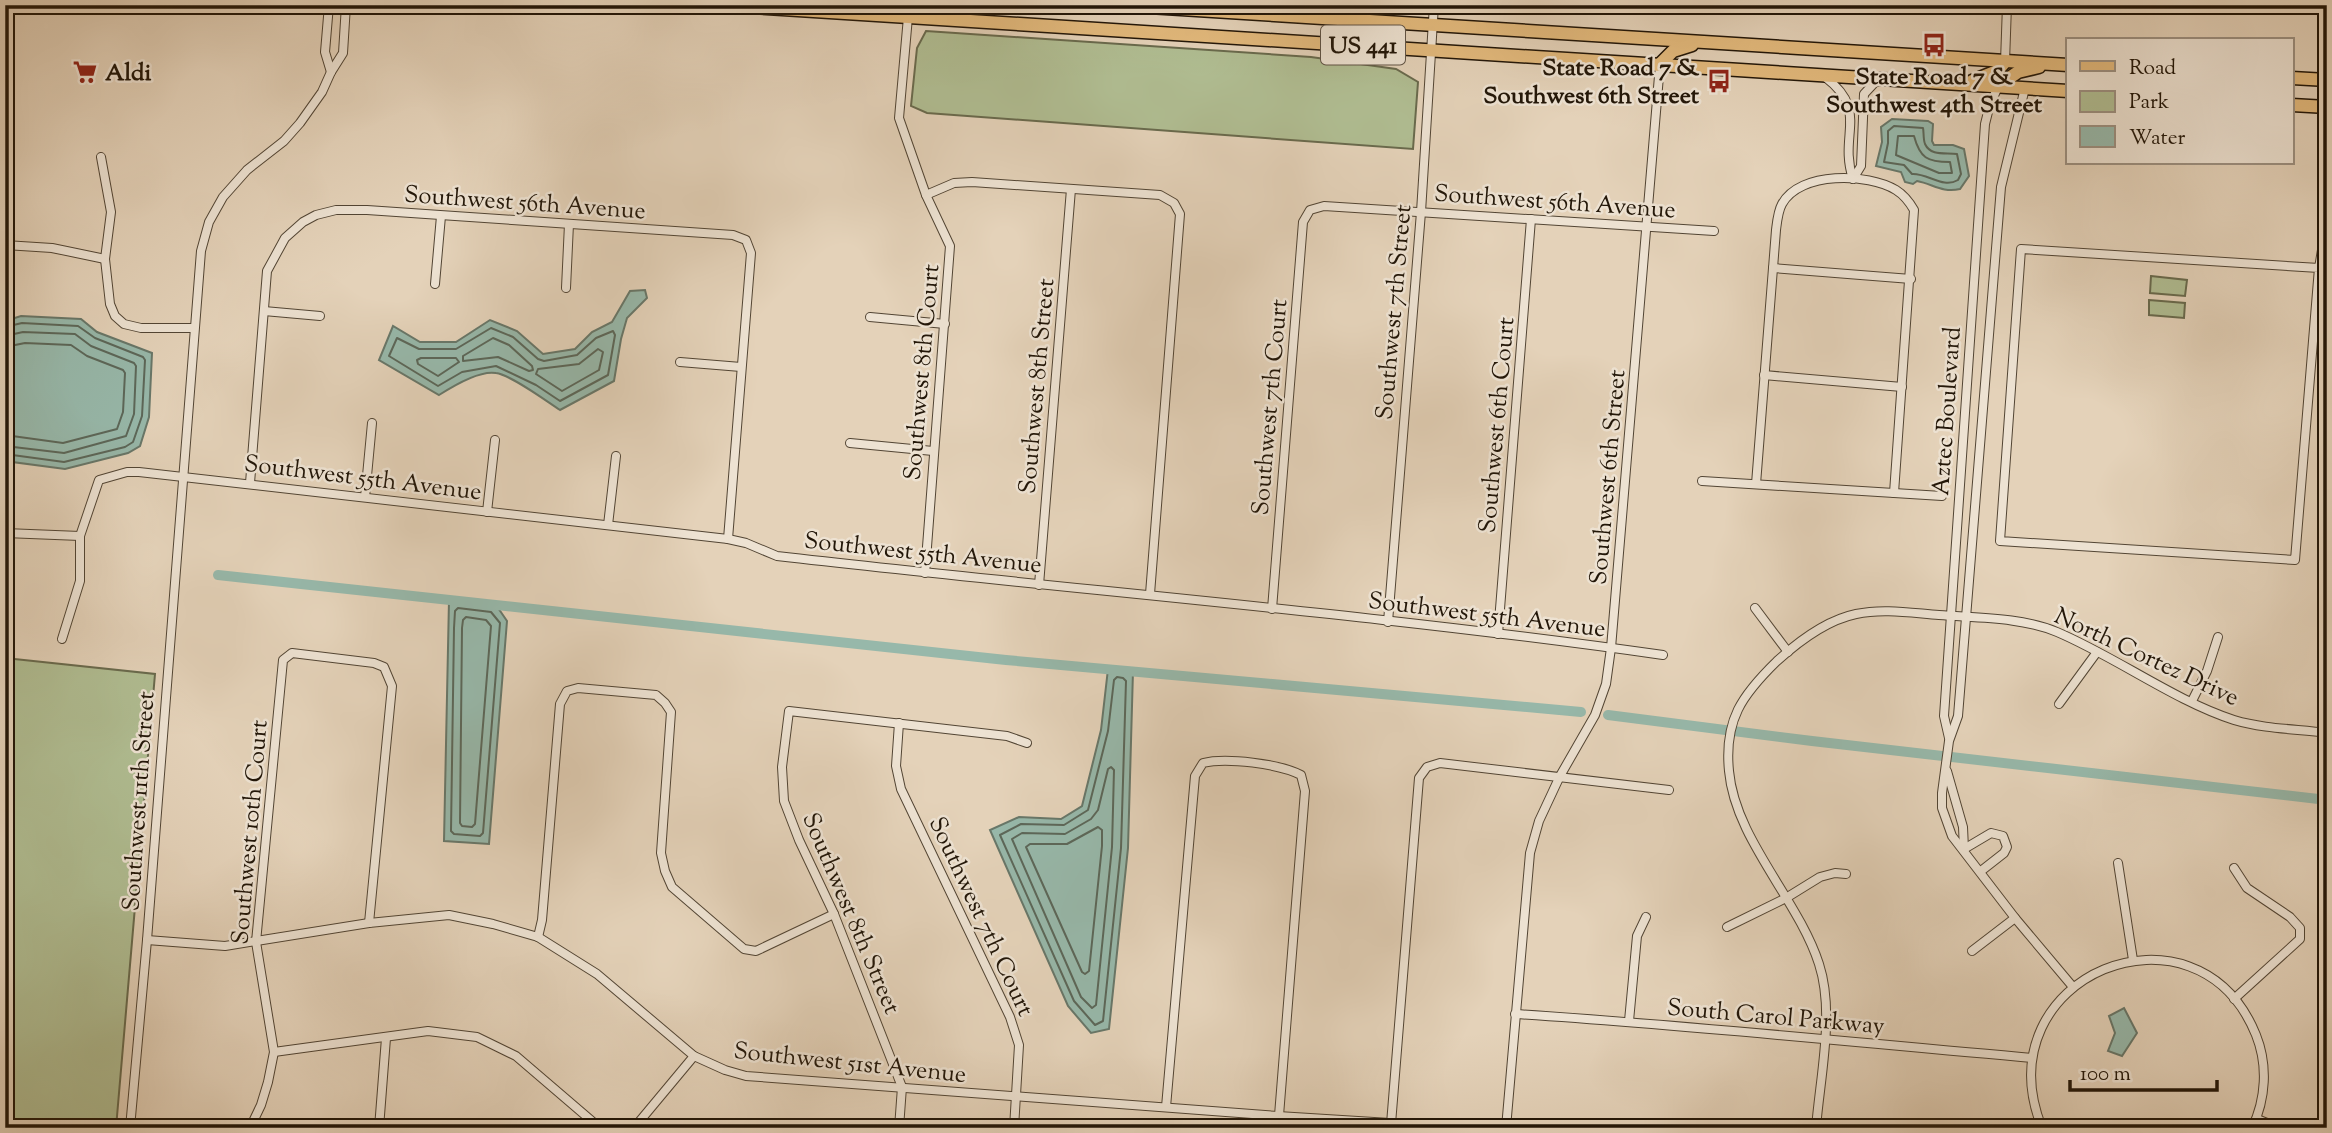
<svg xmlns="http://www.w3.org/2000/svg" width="2332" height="1133" font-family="'Sorts Mill Goudy',serif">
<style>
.green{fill:#b0bd92;stroke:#696a4d;stroke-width:2}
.water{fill:#97b8aa;stroke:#687769;stroke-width:2}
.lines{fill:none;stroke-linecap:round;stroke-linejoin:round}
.shore{stroke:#5c6759;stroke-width:2}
.canal{stroke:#97b8aa;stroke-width:10}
.minor-casing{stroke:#524534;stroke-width:10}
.primary-casing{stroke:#221608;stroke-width:15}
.minor{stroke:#ede2d2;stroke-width:8}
.primary{stroke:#e2b97c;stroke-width:12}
.labels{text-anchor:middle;stroke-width:5;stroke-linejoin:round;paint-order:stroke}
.shield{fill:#ede2d2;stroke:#5f5345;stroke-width:2}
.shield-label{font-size:23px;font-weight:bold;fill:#221608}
.poi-label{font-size:24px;font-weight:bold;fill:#221608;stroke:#ede2d2;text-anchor:end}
.street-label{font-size:24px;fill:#221608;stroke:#ede2d2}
</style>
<rect width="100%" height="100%" fill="#e4d2b9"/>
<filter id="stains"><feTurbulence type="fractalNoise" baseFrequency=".00286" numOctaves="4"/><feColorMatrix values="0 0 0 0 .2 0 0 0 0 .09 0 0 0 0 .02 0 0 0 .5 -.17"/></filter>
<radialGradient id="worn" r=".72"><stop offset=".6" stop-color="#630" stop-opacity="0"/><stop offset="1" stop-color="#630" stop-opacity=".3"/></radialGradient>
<!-- green -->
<g class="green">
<path d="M926,31L1311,57L1396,69L1418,82L1413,149L927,113L911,106L917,48Z"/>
<path d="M2151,276L2187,280L2185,296L2150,293Z"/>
<path d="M2149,300L2185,303L2184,318L2149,315Z"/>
<path d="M5,658L155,674L116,1128H5Z"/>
</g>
<!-- water -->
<g class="water">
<path d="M1892,119L1928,121L1933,124L1932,141L1934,145H1953L1964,149L1969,176L1960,189C1942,193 1933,184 1917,181L1913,184L1905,182L1901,172L1876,166L1882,142L1881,127Z"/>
<path d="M645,290L647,298L627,318L621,339L614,381L560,410C546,401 511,375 496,373C479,370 453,386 439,395L379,360L393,326L420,342H456L490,320L517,331L543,354L575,349L592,332L612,322L630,291Z"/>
<path d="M21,316L81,319L97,332L152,353L149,417L140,446L128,453L65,469L5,461V321Z"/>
<path d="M449,600L496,605L507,621L489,844L444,841Z"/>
<path d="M1108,669L1133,671L1128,848L1109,1029L1091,1033L1068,1006L990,830L1019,817L1061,819L1082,806L1101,730Z"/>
<path d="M2124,1008L2137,1033L2122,1056L2108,1051L2115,1033L2109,1016Z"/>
</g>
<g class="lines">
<!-- shore -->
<g class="shore">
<path d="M1894,126L1923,128C1924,132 1923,139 1925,144C1931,157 1947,152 1957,154L1961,174L1958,180C1943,189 1928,173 1912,174L1904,165L1884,162L1888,143V131Z"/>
<path d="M1898,136H1914C1920,158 1927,162 1950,162L1952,173H1939L1896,155Z"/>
<path d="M5,327L22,323L78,326L95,338L143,357L145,360L142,416L133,442L125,447L64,462L5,454"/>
<path d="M491,328L513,337L538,359L544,361L577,355L596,338L613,331L615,335L608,375L560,401L536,385L496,366L462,372L438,386L389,356L397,338L419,349H456Z"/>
<path d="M5,336L23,332L75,334L91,346L134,363L136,366L134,414L126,436L64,453L5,446"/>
<path d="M493,338L509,345L532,366L533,370L529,371L498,357L463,361V356Z"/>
<path d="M5,347L25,343L71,345L87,356L123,370L125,373L123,412L117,429L63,443L5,435"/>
<path d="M598,349L603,352L599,370L562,391L536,374L538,369L579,364Z"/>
<path d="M421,358H456L459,362L438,376L418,364L417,360Z"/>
<path d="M458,608L491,612L500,623L483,833L480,836L454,834L451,831L454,628L455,611Z"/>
<path d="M466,617L486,620L491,626L475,824L472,827L462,826L460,823L462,628L463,620Z"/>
<path d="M1117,677L1123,678L1126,681L1121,848L1103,1021L1095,1025L1074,1001L1000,835L1021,824L1064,825L1088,810L1108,731L1114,680Z"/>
<path d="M1111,767L1114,770L1112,847L1096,1005L1092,1008L1081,997L1012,839L1022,833L1065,834L1091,819L1098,810L1108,769Z"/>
<path d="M1098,827L1102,830V846L1089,971L1085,974L1082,972L1026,847L1030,844H1067Z"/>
</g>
<!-- canal -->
<g class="canal">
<path d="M218,575L1006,660L1581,712"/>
<path d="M1608,715L1812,741L2327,800"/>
</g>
<!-- minor casing -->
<g class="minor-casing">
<g id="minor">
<path d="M329,5L325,52L331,72"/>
<path d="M908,17L899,118L926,195L950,246L925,573"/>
<path d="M2005,62L2007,5"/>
<path d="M1825,77C1870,111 1838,134 1853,179"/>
<path d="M2025,88L2001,187L1958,716L1949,741L1942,793V808L1952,836L2015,918L2073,987"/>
<path d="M101,157L111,212L105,259L110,304L115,316L124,324L141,328H194"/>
<path d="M1853,179L1861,166L1864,94L1879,78"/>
<path d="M926,195L954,183L972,182L1160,195L1174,203L1180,214L1150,594"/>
<path d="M2327,220L2319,268L2295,560L2000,541L2021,249L2319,268L2327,269"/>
<path d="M5,245L52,248L105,259"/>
<path d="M1773,268L1911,279"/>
<path d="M435,284L441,216"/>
<path d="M566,288L569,224"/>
<path d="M264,311L320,316"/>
<path d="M870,317L945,324"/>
<path d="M680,362L741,367"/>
<path d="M1764,375L1902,387"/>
<path d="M850,443L933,451"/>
<path d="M2327,455V460"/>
<path d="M1702,481L1942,496"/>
<path d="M250,483L267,271L285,238L303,222L316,215L336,210H367L733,235L746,240L751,253L728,539"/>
<path d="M1756,484L1776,230C1777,222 1778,211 1782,204C1800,171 1868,173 1896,190C1904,195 1910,203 1914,210L1894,493"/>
<path d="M365,497L372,423"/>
<path d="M487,512L495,440"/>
<path d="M608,525L616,456"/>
<path d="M5,533L80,536"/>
<path d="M1039,585L1071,189"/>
<path d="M1755,608L1788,652"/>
<path d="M1272,609L1303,222L1310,210L1324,206L1714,231"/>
<path d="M1388,622L1421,212L1434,5"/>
<path d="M1498,634L1531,219"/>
<path d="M62,639L80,581V536L99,480L127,472H139L728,539L746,543L777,556C1072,590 1368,613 1663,655"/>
<path d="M2192,701L2207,671L2218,637"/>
<path d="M2059,704L2097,652"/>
<path d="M899,723L896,766L901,789L1010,1017L1019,1045L1014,1128"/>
<path d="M1949,738L1944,716L1985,124L1990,104L1999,85"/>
<path d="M1947,771L1963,827L1964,849"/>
<path d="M1964,849L1991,833L2003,836L2007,847L2004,853L1981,871"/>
<path d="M2118,863L2133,960"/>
<path d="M2234,868L2247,888L2290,917L2300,928V939L2234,999"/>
<path d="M1727,927L1786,898L1820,877L1835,873L1846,874"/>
<path d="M538,937L542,920L560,704L567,691L578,688L656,695L665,703L671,712L661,853L665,871L672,887L744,949L756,951L834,914"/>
<path d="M147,940L225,946L369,923L449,915L493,924L538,937L597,974L694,1056L725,1070L746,1076L1278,1116L1470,1128"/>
<path d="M1972,951L2015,918"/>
<path d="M1515,1014C1688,1025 1860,1043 2032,1058"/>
<path d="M1629,1021L1637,936L1646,917"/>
<path d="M274,1052L428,1031L477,1037L516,1056L600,1128"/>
<path d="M1166,1107L1195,776L1203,763C1226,757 1280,764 1301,775L1305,791L1278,1128"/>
<path d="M2257,1119L2279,1128"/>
<path d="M1391,1124L1419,778L1427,767L1440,763L1669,790"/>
<path d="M130,1128L147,940L201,251L209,222L223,197L247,170L284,141L300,123L322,92L331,72L343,53L346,5"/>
<path d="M250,1128L261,1105L268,1082L274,1052L256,942L283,660L292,653L374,663L384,667L392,686L369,923"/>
<path d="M379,1128L386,1038"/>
<path d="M634,1128L694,1056"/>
<path d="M899,1128L902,1087L834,914L799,840L784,801L782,767L789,711L1007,736L1027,743"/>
<path d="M1506,1128L1530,853L1539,821L1560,776L1595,715L1606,684L1611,648L1660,64"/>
<path d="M1816,1128C1820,1077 1835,1013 1819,964C1798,899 1735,839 1729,771C1724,720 1742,695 1777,661C1799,641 1827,620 1856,614C1883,608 1912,613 1939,615C1977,618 2021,617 2057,632C2116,657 2175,701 2234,720C2264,729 2297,729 2327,733"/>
<path d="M2042,1128C1981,975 2197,889 2256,1035C2268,1065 2266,1099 2252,1128"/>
</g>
</g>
<!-- primary casing -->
<g class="primary-casing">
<g id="primary">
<path d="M720,5L2068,91"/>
<path d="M1117,5L2068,65"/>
<path d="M1660,64L1673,51L1692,45"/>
<path d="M2292,78L2327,80"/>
<path d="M1972,81L1997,71L2005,62"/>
<path d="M1999,85L2018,72L2039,67"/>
<path d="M2292,105L2327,107"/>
</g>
</g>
<!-- minor -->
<use href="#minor" class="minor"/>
<!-- primary -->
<use href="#primary" class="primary"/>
</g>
<!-- icons -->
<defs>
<g id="bus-bare" transform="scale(1.89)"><path d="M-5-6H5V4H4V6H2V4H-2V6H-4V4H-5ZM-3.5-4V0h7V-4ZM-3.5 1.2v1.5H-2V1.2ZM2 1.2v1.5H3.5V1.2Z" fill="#8f2418" stroke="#ede2d2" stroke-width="2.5" paint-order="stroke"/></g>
<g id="supermarket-bare" transform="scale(1.89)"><path d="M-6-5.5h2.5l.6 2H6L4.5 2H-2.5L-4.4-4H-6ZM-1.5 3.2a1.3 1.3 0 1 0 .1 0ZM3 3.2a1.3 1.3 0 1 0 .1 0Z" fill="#8f2418" stroke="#ede2d2" stroke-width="2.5" paint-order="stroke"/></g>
</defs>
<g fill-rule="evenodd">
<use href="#bus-bare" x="1934" y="45"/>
<use href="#supermarket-bare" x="85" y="72"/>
<use href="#bus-bare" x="1719" y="81"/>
</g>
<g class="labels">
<!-- shield labels -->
<rect class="shield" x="1321" y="25.5" width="84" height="39" rx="5"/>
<g class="shield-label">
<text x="1363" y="53">US 441</text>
</g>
<!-- poi labels -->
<g class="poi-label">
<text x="1699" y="75">State Road 7 &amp;<tspan x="1699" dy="28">Southwest 6th Street</tspan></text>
<text x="105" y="80" text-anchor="start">Aldi</text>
<text x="1934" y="84" text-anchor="middle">State Road 7 &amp;<tspan x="1934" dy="28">Southwest 4th Street</tspan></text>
</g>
<!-- street labels -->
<g class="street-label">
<text transform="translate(1555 201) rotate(4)" y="8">Southwest 56th Avenue</text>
<text transform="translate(525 202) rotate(4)" y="8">Southwest 56th Avenue</text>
<text transform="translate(1393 312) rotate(-85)" y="8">Southwest 7th Street</text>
<text transform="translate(921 372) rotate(-85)" y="8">Southwest 8th Court</text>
<text transform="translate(1036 386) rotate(-85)" y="8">Southwest 8th Street</text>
<text transform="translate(1269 407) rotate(-85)" y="8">Southwest 7th Court</text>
<text transform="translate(1946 411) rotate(-86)" y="8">Aztec Boulevard</text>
<text transform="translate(1496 425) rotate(-85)" y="8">Southwest 6th Court</text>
<text transform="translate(363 477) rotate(7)" y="8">Southwest 55th Avenue</text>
<text transform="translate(1607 477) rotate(-85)" y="8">Southwest 6th Street</text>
<text transform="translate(923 552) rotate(6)" y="8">Southwest 55th Avenue</text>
<text transform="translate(1487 614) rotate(7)" y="8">Southwest 55th Avenue</text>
<text transform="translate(2147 656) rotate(25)" y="8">North Cortez Drive</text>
<text transform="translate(138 801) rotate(-86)" y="8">Southwest 11th Street</text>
<text transform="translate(249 832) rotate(-85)" y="8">Southwest 10th Court</text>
<text transform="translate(852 913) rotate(67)" y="8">Southwest 8th Street</text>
<text transform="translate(982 916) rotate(65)" y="8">Southwest 7th Court</text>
<text transform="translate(1776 1016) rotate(5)" y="8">South Carol Parkway</text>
<text transform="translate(850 1062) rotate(6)" y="8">Southwest 51st Avenue</text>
</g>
</g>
<!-- margin -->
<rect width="2332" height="1133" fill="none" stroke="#e4d2b9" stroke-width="28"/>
<rect x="7" y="7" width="2318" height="1119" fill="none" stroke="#221608" stroke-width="3.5"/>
<rect x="14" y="14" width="2304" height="1105" fill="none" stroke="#221608" stroke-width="2"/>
<!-- legend -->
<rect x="2066" y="38" width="228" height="126" fill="#ede2d2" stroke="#9c9081" stroke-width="2"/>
<rect x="2080" y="61" width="35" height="10" fill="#e2b97c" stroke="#9c9081" stroke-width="2"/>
<text x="2129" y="74" font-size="21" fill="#221608">Road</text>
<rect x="2080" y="91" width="35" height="21" fill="#b0bd92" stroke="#9c9081" stroke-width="2"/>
<text x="2129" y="108" font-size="21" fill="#221608">Park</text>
<rect x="2080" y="126" width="35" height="21" fill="#97b8aa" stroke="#9c9081" stroke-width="2"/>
<text x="2129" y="144" font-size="21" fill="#221608">Water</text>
<!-- scale -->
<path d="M2070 1080v10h147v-10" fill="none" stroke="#221608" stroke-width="3.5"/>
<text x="2080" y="1080" font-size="21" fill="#221608" stroke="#ede2d2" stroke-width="5" paint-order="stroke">100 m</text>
<rect width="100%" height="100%" filter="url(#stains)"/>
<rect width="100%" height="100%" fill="url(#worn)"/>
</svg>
